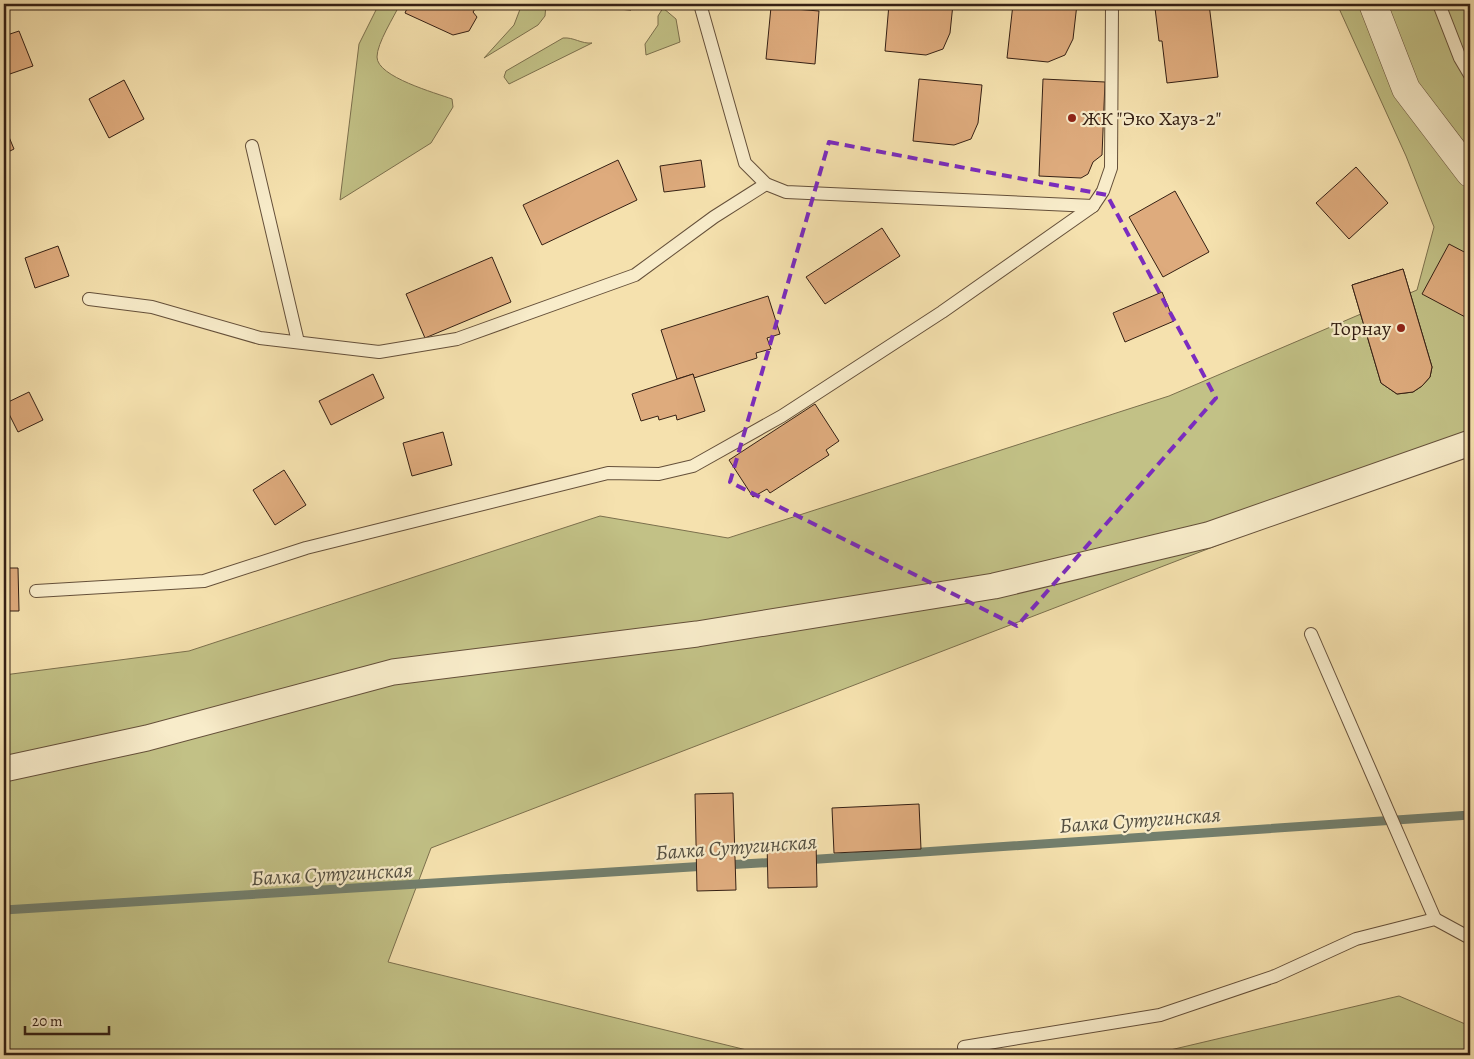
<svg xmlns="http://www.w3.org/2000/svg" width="1474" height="1059" font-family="Alegreya,serif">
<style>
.green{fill:#c2c186;stroke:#7c704d}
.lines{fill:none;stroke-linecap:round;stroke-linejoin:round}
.stream{stroke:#737f6d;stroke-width:9}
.building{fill:#deab7d;stroke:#352014;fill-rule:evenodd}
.service-casing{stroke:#65503a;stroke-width:14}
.minor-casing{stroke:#65503a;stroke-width:27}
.tertiary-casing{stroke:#65503a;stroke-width:29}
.service{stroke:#f8ecca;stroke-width:12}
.minor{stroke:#f8ecca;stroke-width:25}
.tertiary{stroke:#f8ecca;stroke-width:28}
.marked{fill:none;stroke:#7b2cbf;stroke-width:4;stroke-dasharray:10 6;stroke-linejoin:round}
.poi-dot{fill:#8f2418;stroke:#f8ecca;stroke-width:2}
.labels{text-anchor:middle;stroke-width:4.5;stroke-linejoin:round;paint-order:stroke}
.poi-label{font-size:20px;fill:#352014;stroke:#f8ecca;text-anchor:start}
.water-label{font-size:21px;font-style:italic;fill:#544f41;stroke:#f8ecca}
</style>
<rect width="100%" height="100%" fill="#f5e1ae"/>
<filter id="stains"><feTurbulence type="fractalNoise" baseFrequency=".004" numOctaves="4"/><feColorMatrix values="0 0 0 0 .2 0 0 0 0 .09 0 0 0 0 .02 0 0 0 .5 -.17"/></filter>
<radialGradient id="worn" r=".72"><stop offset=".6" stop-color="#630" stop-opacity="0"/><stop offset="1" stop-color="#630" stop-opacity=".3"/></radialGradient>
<!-- green -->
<g class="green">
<path d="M379,4H400C394,17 377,43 377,57C377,77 436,93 452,99L453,107L431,143L340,200L359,44Z"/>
<path d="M522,4H546L545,16L538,25L484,58L514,25Z"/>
<path d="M1337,4H1470V448L431,848L388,962L767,1055H4V675L189,651L600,516L728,538L1169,396L1417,290L1434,227L1406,156Z"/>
<path d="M663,8L676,19L680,42L646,55L645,44L658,25V16Z"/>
<path d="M563,38C574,37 581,44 592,43L509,84L504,77L506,71Z"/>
<path d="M1399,996L1470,1026V1055H1149Z"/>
</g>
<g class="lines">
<!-- stream -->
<g class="stream">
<path d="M805,860L1470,815"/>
<path d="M725,865L779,862"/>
<path d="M4,910L707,866"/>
</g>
</g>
<!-- building -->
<g class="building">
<path d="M409,4H488L477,6L473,12L477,17L469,31L453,35L405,13Z"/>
<path d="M589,4H631V10L589,7Z"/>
<path d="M889,4H953L950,33L943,49L926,55L885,51Z"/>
<path d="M1013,4H1077L1073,39L1065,55L1048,62L1007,58Z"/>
<path d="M1157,4H1209L1218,77L1167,83L1162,41H1159L1155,8L1158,7Z"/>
<path d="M771,7L819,11L815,64L766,59Z"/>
<path d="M19,31L33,66L4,76V36Z"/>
<path d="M919,79L982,85L978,123L971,139L954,145L913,141Z"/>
<path d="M1043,79L1105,82L1102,155L1093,162L1088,174L1081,178L1039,176Z"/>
<path d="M124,80L144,119L109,138L89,99Z"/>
<path d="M4,125L14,149L4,154Z"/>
<path d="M618,160L637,200L542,245L523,205Z"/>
<path d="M701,160L705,187L664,192L660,166Z"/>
<path d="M1356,167L1388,203L1349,239L1316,203Z"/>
<path d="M1175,191L1209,252L1163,277L1129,217Z"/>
<path d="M882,228L900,256L825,304L806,277Z"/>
<path d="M1449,244L1470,255L1469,319L1422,294Z"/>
<path d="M58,246L69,276L35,288L25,258Z"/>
<path d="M492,257L511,302L425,338L406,294Z"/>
<path d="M1403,269L1432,367L1430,377L1422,386L1413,392L1397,394L1381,383L1352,285ZM1417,370L1419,380L1398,384L1396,374Z"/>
<path d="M1403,269L1432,367L1430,377L1422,386L1413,392L1397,394L1381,383L1352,285Z"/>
<path d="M1162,292L1174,321L1125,342L1113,313Z"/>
<path d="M768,296L780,334L767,338L771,349L756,353L757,358L694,378L693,374L677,379L661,330Z"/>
<path d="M373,374L384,398L331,425L319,401Z"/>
<path d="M693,374L705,411L677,420L676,415L659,420L658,416L641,421L632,394Z"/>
<path d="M29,392L43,420L18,432L4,404Z"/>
<path d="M815,404L839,441L826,450L829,455L770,493L767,489L753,497L729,460Z"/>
<path d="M443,432L452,465L412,476L403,443Z"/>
<path d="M284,470L306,505L275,525L253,490Z"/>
<path d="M4,568H18L19,611H4Z"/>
<path d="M733,793L736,890L697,891L695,794Z"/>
<path d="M919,804L921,849L834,853L832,808Z"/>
<path d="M816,841L817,887L768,888L767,842Z"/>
</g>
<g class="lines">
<!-- service casing -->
<g class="service-casing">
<g id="service">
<path d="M700,4L745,163L766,184L786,192L1093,206"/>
<path d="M1439,4L1460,58L1470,75"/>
<path d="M252,146L298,342"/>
<path d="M89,299L152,307L260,338L379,352L457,339L635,275L714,217L766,184"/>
<path d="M36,591L204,581L306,548L608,473L659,474L693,466L782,416L942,312L1093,206L1103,191L1111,168L1112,4"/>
<path d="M1311,634L1435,919"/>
<path d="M964,1047L1160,1015L1275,976L1356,939L1435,919L1470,938"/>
</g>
</g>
<!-- minor casing -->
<g class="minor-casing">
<path id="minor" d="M4,769L147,738L393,672L697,634L994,586L1208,535L1470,443"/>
</g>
<!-- tertiary casing -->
<g class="tertiary-casing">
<path id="tertiary" d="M1373,4L1406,89L1470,173"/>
</g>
<!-- service -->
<use href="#service" class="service"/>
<!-- minor -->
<use href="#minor" class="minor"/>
<!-- tertiary -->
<use href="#tertiary" class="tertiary"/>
</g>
<!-- marked area -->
<path class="marked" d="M829,142L1107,195L1216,398L1017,626L730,482Z"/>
<!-- markers -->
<g class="poi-dot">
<circle cx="1072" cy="118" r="5"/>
<circle cx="1401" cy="328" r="5"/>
</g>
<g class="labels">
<!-- poi labels -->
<g class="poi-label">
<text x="1082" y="125">ЖК "Эко Хауз-2"</text>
<text x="1391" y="335" text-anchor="end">Торнау</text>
</g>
<!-- water labels -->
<g class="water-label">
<text transform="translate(1140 820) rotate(-4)" y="7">Балка Сутугинская</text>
<text transform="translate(736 847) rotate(-4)" y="7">Балка Сутугинская</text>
<text transform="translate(332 874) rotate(-3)" y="7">Балка Сутугинская</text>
</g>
</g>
<!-- margin -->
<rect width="1474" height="1059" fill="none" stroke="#f5e1ae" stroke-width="20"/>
<rect x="5" y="5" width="1464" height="1049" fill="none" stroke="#352014" stroke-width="2.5"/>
<rect x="10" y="10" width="1454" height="1039" fill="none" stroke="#352014"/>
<!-- scale -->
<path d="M25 1026v8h84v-8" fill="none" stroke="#352014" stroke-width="2.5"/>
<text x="32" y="1026" font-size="15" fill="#352014" stroke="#f8ecca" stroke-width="4" paint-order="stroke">20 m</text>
<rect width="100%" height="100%" filter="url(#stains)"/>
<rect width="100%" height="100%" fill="url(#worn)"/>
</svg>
